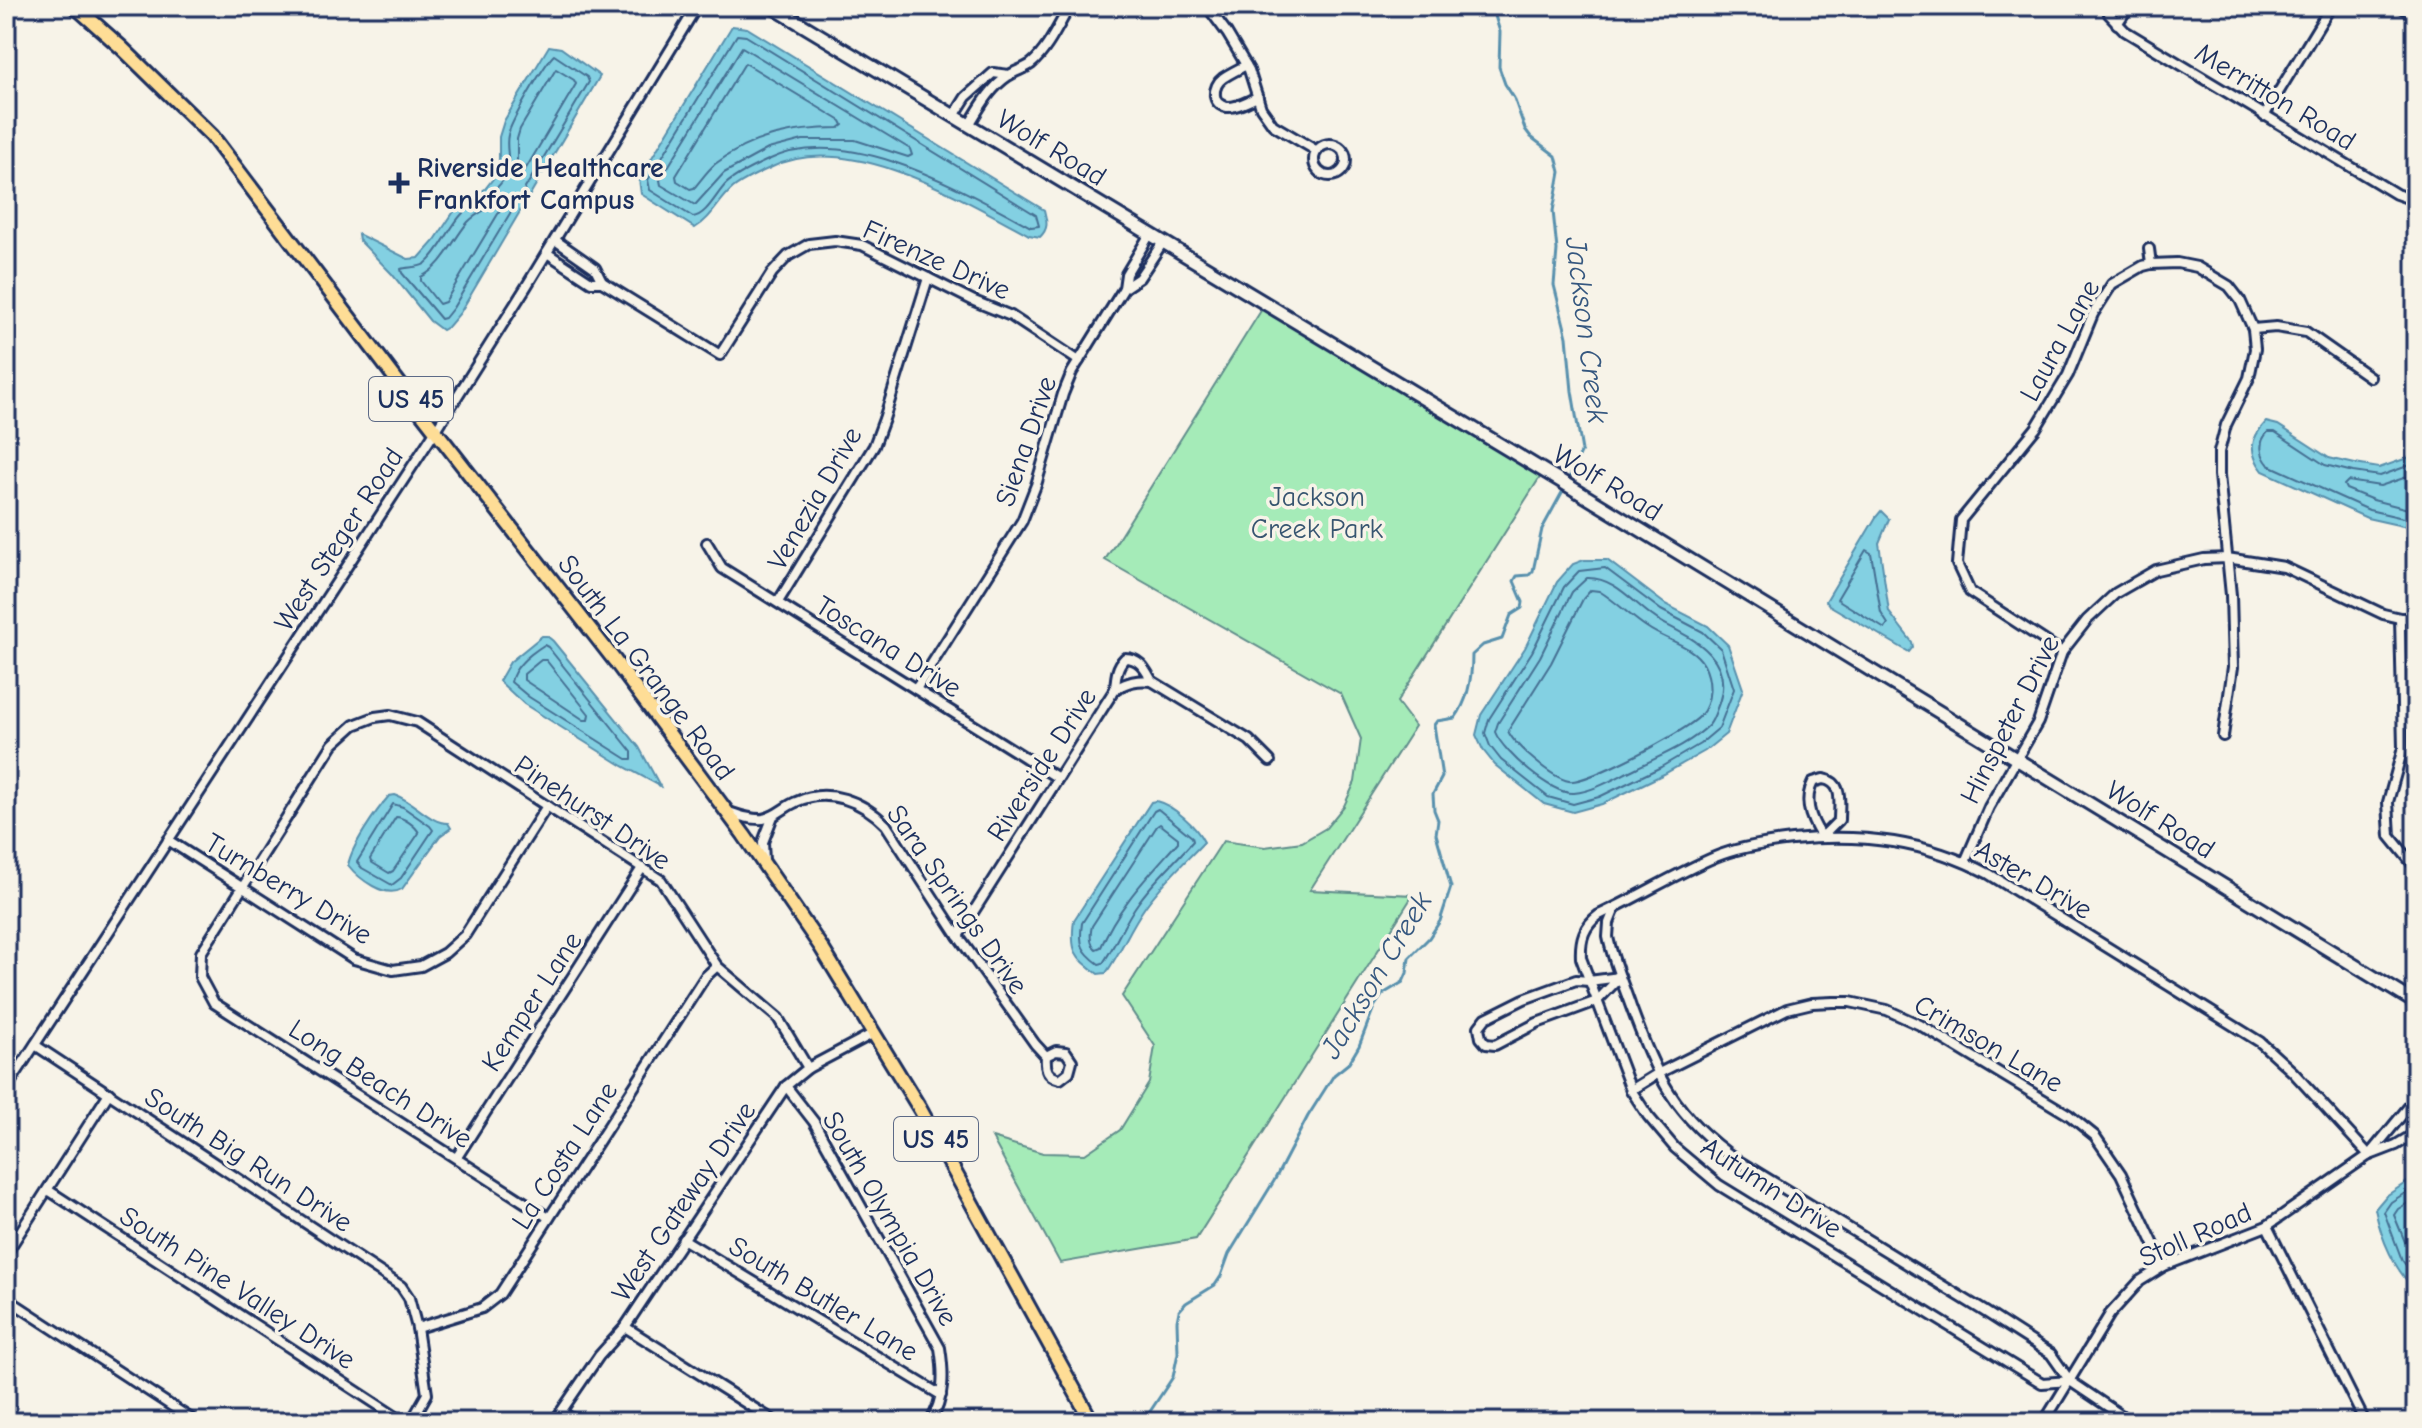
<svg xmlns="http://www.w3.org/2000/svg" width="2422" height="1428" font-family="'Comic Neue',sans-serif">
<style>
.green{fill:#a5ebb8;stroke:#608d8b;stroke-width:2}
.water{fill:#83d0e2;stroke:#5990ad;stroke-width:2}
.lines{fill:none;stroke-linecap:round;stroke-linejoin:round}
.shore{stroke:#456f93;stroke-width:2}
.stream{stroke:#5990ad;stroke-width:3}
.minor-casing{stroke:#1b2f5e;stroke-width:14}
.secondary-casing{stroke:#1b2f5e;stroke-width:17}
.primary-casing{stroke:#1b2f5e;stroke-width:18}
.minor{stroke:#f7f3e8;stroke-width:8}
.secondary{stroke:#f7f3e8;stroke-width:11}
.primary{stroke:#fedd96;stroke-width:12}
.poi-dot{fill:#1b2f5e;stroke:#f7f3e8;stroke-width:3}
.labels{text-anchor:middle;stroke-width:7;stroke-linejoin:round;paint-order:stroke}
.shield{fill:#f7f3e8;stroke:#5d6a87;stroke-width:2}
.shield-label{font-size:26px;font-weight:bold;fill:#1b2f5e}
.street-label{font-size:28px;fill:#1b2f5e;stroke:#f7f3e8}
.poi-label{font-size:28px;font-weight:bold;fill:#1b2f5e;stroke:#f7f3e8;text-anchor:start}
.park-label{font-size:28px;fill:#375570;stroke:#f7f3e8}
.water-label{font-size:30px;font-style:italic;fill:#35577f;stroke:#f7f3e8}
</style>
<rect width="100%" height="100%" fill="#f7f3e8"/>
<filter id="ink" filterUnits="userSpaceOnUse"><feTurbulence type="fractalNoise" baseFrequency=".0125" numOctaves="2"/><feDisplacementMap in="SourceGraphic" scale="16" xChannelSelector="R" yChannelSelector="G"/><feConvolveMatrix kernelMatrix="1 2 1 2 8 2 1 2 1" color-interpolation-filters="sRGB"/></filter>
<g filter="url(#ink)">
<!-- green -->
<path class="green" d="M1262,309L1542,474L1397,702L1415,726L1310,890L1413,895L1196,1239L1060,1263L992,1138L1043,1153L1085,1154L1120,1130L1149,1083L1155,1046L1122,996L1223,841L1265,847L1302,842L1326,828L1344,806L1355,782L1361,739L1341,694L1105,560Z"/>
<!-- water -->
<g class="water">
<path d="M732,26L747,28L1044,210C1047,222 1049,228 1040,237L1029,235C963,199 846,129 770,168C759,173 743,180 733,188C718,201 712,218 695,228L641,194L639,179Z"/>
<path d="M549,46L561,48L600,76L460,313L449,326L442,330L430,321L392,274L359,240L358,234L408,259L419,258L435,240L457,207L485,189L499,171V137L504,121Z"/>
<path d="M2266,422L2278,425L2329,458L2355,464L2379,468L2416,455V529L2367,518L2263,471C2248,452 2250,439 2266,422Z"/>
<path d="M1881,511L1889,519L1879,543L1889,612L1912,642L1913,647L1909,652L1829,605L1826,601L1876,517Z"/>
<path d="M1584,560H1607L1665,604L1708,626L1728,645L1743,689L1726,734L1705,751L1664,774L1602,804L1573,812L1544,804L1495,765L1483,750L1476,735L1481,715L1525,648L1557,582L1573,564Z"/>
<path d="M542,636H547L553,641L639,747L660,786L623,766L524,704L499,681L510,662Z"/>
<path d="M395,795C414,801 429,823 448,823L451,828L440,836L402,889C385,899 359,879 348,865C352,845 376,811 389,796Z"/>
<path d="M1156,801C1173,805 1196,826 1204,842C1184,863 1162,883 1145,907C1130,928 1121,952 1106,973L1098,974C1074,956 1070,951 1074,920L1151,802Z"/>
<path d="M2416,1176V1290C2394,1270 2381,1238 2375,1209L2386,1196Z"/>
</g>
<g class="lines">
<!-- shore -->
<g class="shore">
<path d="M737,35L746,36L1036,215L1039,226L1031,227C962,190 848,122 768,160C755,166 737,174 726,184C716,194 707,215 693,217L650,190L648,180Z"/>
<path d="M742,47L910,149L912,155L908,157L855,140H803L768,149L724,173L695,205L661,185L660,180Z"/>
<path d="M554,55L587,77L589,82L453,308L445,318L441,319L402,273L401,269C408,267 418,268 425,264C441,251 448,229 462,214C475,198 499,195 507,172C511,161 505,147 508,135C510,123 545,63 554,55Z"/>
<path d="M745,63L841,121L843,125L839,128C794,128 752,136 715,164C707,171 701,180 694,188L690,189L677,181L676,176Z"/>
<path d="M556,69L574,80L576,84L525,170L520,171L517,168V139L520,129Z"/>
<path d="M496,203L501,204V209L445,302L439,304L421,281V277C444,265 452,241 468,222C475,214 487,209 496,203Z"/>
<path d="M2416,463L2380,476L2353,472L2325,465L2275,432H2268C2258,442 2260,455 2269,465L2369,510L2416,521"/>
<path d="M2416,474L2380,486L2348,481L2344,485L2346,489L2373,500L2416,511"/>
<path d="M1866,550L1871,553L1881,613L1888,624L1885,629L1837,599Z"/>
<path d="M1605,568L1661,610L1703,632L1721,649L1734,689L1719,728L1700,744L1661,767L1599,797L1573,804L1548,797L1501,760L1490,746L1485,733L1489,719L1532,652L1564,587L1579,571Z"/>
<path d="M1587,578C1618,577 1637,609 1663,623C1696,640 1734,659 1719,703C1716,710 1714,719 1709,725C1690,744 1660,756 1636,768C1617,777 1595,791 1574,793C1552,795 1503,752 1495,732L1498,723L1540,657L1572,592Z"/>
<path d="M1591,590L1599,591C1617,602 1631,617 1648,628C1665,640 1693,645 1704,665C1712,681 1712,702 1700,716C1687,731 1586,784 1569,781C1552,778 1515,746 1508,731L1551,663L1583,599Z"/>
<path d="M544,645L548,647L632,752V759H627L529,697L511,682C514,666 530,654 544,645Z"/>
<path d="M541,660H546L589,714L588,720H584L524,680V674Z"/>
<path d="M393,804L403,807L430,826L433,830L401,878L392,885L362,868L357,862Z"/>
<path d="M1158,809L1192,837L1193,841C1175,862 1154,880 1138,903C1124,922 1116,945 1103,963L1099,964C1081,951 1079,944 1082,923L1154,811Z"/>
<path d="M396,817C403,817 416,826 419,833L393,871L389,873L371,862L370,859Z"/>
<path d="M1160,824L1178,838V842C1149,875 1118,906 1101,947L1096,949C1089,943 1090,934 1092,926L1157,826Z"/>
<path d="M2416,1186L2391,1202L2384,1212L2402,1260L2416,1279"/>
<path d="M2416,1198L2398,1209L2394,1215L2410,1254L2416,1262"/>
</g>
<!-- stream -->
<g class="stream">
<path d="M1492,6L1500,32L1499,67L1505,84L1514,98L1525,129L1531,137L1556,156L1560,172L1553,211L1557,250L1554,285L1567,337L1572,391L1582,451L1568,480"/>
<path d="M1143,1422L1173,1377L1178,1353L1177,1321L1179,1311L1186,1303L1215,1285L1221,1276L1229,1254L1274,1181L1308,1116L1334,1075L1349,1063L1359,1046L1374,1007L1383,994L1403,982L1407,973L1409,958L1429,938L1440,921L1451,887L1436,834L1438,820L1434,810L1433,794L1442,777L1434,725L1437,721L1455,718C1468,701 1472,676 1472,655L1483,645L1502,639L1511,615L1522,608L1523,602L1514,581L1517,576L1529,575L1533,571L1542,529L1565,487"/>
</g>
<!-- minor casing -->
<g class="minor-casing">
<g id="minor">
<path d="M1207,6L1227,33L1249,70L1261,108L1273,125L1317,151"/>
<path d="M2108,6L2109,14L2125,31L2396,194L2416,201"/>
<path d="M2400,6L2416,16"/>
<path d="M2117,24L2129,6"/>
<path d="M1246,65C1239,69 1230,73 1223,78C1212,86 1211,105 1227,107C1237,108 1249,100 1258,97"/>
<path d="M954,116L966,97L993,73L1009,75"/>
<path d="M2264,116L2331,6"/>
<path d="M969,125C980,107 990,88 1008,76C1015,71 1024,69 1031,64C1048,50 1059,24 1070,6"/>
<circle cx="1330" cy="160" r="16"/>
<path d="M555,240L595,268L602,282"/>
<path d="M2149,249L2151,264"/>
<path d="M547,253L591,282H602L720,355L772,273L788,256L809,244L835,241L862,245L974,301L1011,316L1079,361"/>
<path d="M1124,288L1139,278L1163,242"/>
<path d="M2253,329L2276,327L2306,332L2370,377"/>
<path d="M707,543L722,568L1058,778"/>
<path d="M778,602L874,446L884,419L928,278"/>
<path d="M2400,618L2403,748L2388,802L2390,836L2416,868"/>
<path d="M2062,652L1970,592L1957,564L1961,520L2036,428L2068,375L2093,314L2112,284L2143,266L2151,264L2177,263L2197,267L2229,286L2240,300L2253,329L2255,349L2249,378L2226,425L2219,452V475L2231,595L2233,667L2223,736"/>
<path d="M916,689L1022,521L1036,485L1063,394L1072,372L1124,288L1126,274L1150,234"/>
<path d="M1115,689C1116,678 1116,667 1125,658C1140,658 1145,669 1152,681"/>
<path d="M1823,779C1844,782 1839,803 1839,820L1822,837C1811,821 1803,801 1813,782Z"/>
<path d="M726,811C738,815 750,820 763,819C776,817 784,807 796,802C828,787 863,801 886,825L958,936L1035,1044L1046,1056C1045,1069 1047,1076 1060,1079L1069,1072L1072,1061L1066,1052L1056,1051L1046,1056"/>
<path d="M168,840L354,959L393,970L421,966L445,953L465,935L547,806"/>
<path d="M764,861L763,842L773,816"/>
<path d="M1965,862L1989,807L2038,722L2062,652L2087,620L2116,593L2156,570L2204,559L2227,558L2284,567L2383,614L2400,618H2416"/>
<path d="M1615,908L1609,923L1608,937C1613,961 1623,984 1631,1007C1657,1077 1674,1116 1737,1160L1984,1311L2051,1354L2070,1381L2131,1422"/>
<path d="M958,936L1115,689C1128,682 1137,679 1152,681L1249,740L1270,761"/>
<path d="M1620,977L1597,1001L1537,1023L1495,1045L1486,1044L1481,1038L1479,1027L1486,1018L1524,999L1576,980L1589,981Z"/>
<path d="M35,1045L401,1286L409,1298L417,1328L427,1394L411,1422"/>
<path d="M786,1086L814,1122L940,1348C944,1373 945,1399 930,1422"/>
<path d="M6,1089L436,430L526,287L697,6"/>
<path d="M1631,1090L1657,1074L1787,1009L1812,1003L1833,1002H1850L1887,1010L1920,1025L2069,1115L2095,1136L2121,1174L2164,1266"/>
<path d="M2370,1155L2396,1145L2416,1133"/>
<path d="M457,1157L642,868"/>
<path d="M48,1190L404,1422"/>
<path d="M549,1218L214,1003L200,977L201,953L333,744L354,725L375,717L390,715L417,722L661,880L717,966L778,1018L808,1068"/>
<path d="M2267,1226L2365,1422"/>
<path d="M683,1239L941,1395"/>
<path d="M6,1254L109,1093"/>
<path d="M6,1298L196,1422"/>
<path d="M625,1327L776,1422"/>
<path d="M417,1328L482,1308L500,1294L705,977L717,966"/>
<path d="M2070,1381L2042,1383L1719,1185L1675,1148L1648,1116L1631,1090L1581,958C1580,939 1584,926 1599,915C1638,897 1675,874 1715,857C1739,847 1766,843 1792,840C1863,833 1926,841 1989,874L2260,1042L2293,1072L2369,1155"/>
<path d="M561,1412L578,1422"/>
<path d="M554,1422L599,1356L625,1327L786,1086L808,1068L874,1033"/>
<path d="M2044,1422L2110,1314L2140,1281L2164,1266L2267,1226L2369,1155L2416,1098"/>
</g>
</g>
<!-- secondary casing -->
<g class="secondary-casing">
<path id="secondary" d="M771,6L1559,480L2416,1003"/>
</g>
<!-- primary casing -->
<g class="primary-casing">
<path id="primary" d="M75,6L122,48L212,136L417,407L615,661L744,835L821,947L920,1109L1092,1422"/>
</g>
<!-- minor -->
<use href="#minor" class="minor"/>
<!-- secondary -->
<use href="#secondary" class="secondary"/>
<!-- primary -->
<use href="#primary" class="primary"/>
</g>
</g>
<!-- markers -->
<path class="poi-dot" d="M395 171h8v8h8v8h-8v8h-8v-8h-8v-8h8z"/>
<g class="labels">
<!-- shield labels -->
<g class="shield">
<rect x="369" y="377" width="84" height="44" rx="6"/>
<rect x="894" y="1117" width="84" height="44" rx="6"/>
</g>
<g class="shield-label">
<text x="411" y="408">US 45</text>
<text x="936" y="1148">US 45</text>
</g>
<!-- street labels -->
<g class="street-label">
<text transform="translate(2276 96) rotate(31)" y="10">Merritton Road</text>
<text transform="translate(1052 147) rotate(31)" y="10">Wolf Road</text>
<text transform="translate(937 259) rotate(24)" y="10">Firenze Drive</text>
<text transform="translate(2059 340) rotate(-61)" y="10">Laura Lane</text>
<text transform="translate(1025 441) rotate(-71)" y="10">Siena Drive</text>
<text transform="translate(1608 482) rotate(31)" y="10">Wolf Road</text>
<text transform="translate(814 498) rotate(-60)" y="10">Venezia Drive</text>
<text transform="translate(338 539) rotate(-57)" y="10">West Steger Road</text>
<text transform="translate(889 646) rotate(32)" y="10">Toscana Drive</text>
<text transform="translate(647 667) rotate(53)" y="10">South La Grange Road</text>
<text transform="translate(2009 719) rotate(-63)" y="10">Hinspeter Drive</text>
<text transform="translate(1041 764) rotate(-57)" y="10">Riverside Drive</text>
<text transform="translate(593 812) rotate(34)" y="10">Pinehurst Drive</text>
<text transform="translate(2161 819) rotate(32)" y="10">Wolf Road</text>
<text transform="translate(2034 879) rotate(30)" y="10">Aster Drive</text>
<text transform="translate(289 888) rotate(31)" y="10">Turnberry Drive</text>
<text transform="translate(958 899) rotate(55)" y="10">Sara Springs Drive</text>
<text transform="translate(531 1001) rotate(-57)" y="10">Kemper Lane</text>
<text transform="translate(1989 1043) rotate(30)" y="10">Crimson Lane</text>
<text transform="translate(381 1083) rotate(33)" y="10">Long Beach Drive</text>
<text transform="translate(564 1155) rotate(-57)" y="10">La Costa Lane</text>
<text transform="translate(249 1159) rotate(33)" y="10">South Big Run Drive</text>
<text transform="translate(1772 1187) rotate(33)" y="10">Autumn Drive</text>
<text transform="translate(683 1201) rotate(-56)" y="10">West Gateway Drive</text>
<text transform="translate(891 1218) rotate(60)" y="10">South Olympia Drive</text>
<text transform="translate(2195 1234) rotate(-24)" y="10">Stoll Road</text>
<text transform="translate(238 1287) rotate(33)" y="10">South Pine Valley Drive</text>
<text transform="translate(824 1298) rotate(31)" y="10">South Butler Lane</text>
</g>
<!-- poi labels -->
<g class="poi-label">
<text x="417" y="177">Riverside Healthcare<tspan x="417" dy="32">Frankfort Campus</tspan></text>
</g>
<!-- park labels -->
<g class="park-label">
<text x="1317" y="506">Jackson<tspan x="1317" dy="32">Creek Park</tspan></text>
</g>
<!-- water labels -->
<g class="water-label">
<text transform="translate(1587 330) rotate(83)" y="10">Jackson Creek</text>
<text transform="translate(1376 975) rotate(-59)" y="10">Jackson Creek</text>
</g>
</g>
<!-- margin -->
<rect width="2422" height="1428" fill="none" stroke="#f7f3e8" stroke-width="32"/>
<rect x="16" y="16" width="2390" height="1396" fill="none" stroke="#1b2f5e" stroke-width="3" filter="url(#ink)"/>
</svg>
